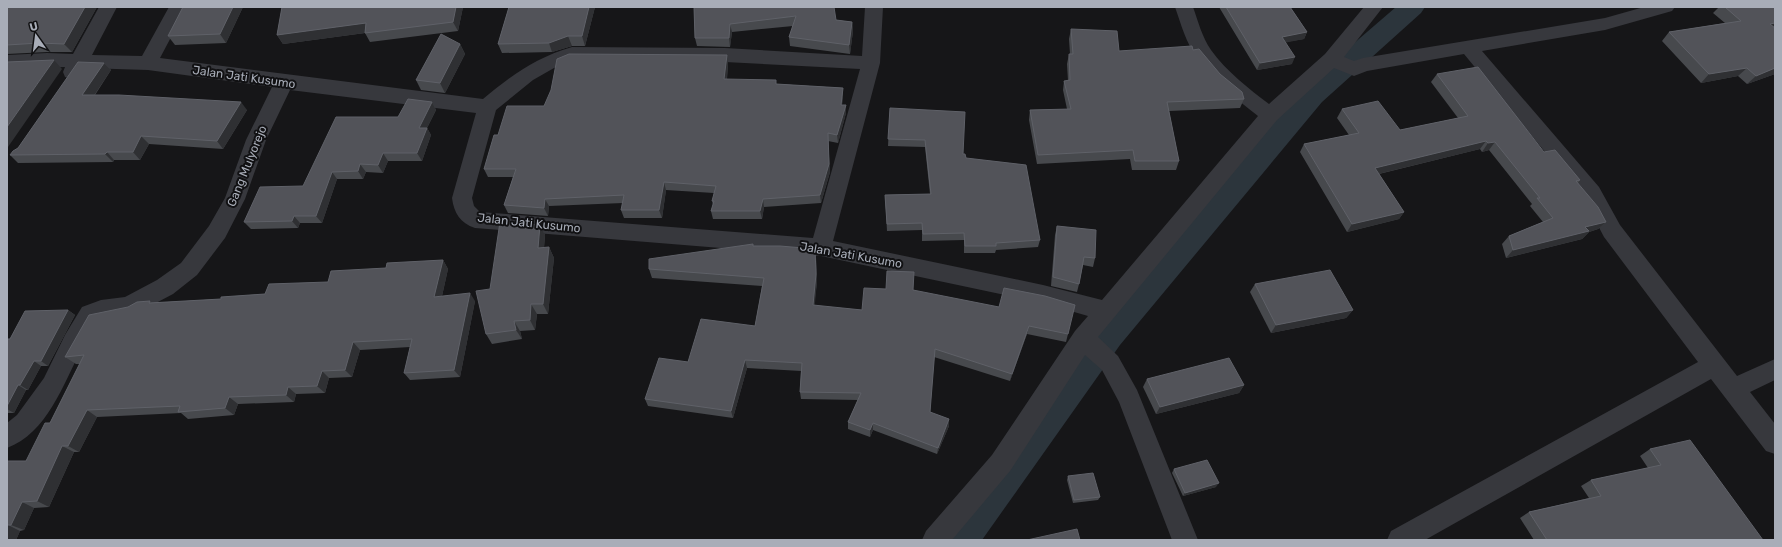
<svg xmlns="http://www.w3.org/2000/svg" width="1782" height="547" font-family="Rubik,sans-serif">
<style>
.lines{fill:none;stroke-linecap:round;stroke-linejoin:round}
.canal{fill:#2c353c;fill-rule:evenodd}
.minor{fill:#37383d;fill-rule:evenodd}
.wall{fill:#47494d}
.shaded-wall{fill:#2f3033}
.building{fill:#525359;stroke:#5f6168}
.labels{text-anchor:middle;stroke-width:4;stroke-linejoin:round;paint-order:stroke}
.street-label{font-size:12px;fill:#a8adb8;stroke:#111113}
</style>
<rect width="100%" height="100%" fill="#161618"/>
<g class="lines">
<!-- canal -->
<path class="canal" d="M1396,7H1425L1421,13L1322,102L1120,345L982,540H942L947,527L1098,325L1302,88Z"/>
<!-- minor -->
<path class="minor" d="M99,7H117L92,55L142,56L169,7H187L160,58L483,99C512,75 535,58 572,47L725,48L862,56L865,7H883L880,63L833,241L1043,285L1102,300L1258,116C1236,99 1214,81 1197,58C1186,43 1181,24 1175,7H1193C1198,21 1202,37 1211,50C1226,71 1249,89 1269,104L1325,54L1364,7H1383L1344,57L1354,61L1363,58L1605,18L1644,7H1675L1672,11L1605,30L1482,51L1599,187L1620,225L1737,376L1775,359V380L1750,392L1775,424V454L1766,451L1711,379L1425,540H1387L1391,531L1698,362L1604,237L1584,199L1464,54L1367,71L1354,76L1334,68L1277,120L1098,337L1118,356L1137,390L1198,540H1172L1119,402L1102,370L1085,355L1010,471L952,540H922L926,531L992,455L1075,331L1088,316L1043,303L821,256L475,228C460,223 454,213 452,198L476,113L290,90L266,140L245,199L225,238L197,275L173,294L137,313L98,321C92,330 86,340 81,350C63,385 47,433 7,448V423L17,415L44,378L65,335L82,307L101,300L125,297L157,280L181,263L209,226L225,198L246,140L272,87L148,70L84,68L79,77L72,79L65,77L63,72L65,67L7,69V55L47,53L73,54ZM572,61L725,62L860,69L813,238L480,212L474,206L472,198L496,110L533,80L554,68Z"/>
</g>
<!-- wall -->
<g class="wall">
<path d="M7,7H97L72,52H47L7,54Z"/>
<path d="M243,7L226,43L175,45L168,36Z"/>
<path d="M282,7H463L458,31L370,42L365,33L283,44L277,35Z"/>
<path d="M509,7H595L585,46H572L552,52L502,53L498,44Z"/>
<path d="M694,7L836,20L852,22L853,31L850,54L790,46L789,37L793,26L732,32L730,47L697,46L695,38Z"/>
<path d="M1219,7H1292L1291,8L1307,32L1304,39L1285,42L1292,64L1257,70Z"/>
<path d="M1719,7H1775V74L1747,84L1738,76L1701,83L1662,41L1669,32L1725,23L1713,13Z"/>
<path d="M1071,29L1119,51L1193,50L1220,74L1244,99L1240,108L1169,111L1179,161L1176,170H1132L1130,159L1037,164L1029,120L1030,110L1067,109L1063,90L1064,81H1068L1067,64L1069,54H1070L1069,39Z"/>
<path d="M460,44L465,54L445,93L421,90L416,80Z"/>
<path d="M727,55L728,64L727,79L777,84L843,88V96L842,105L846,113L838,143L828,141L830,172L821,203L764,207L762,219H713L711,211L713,205L712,201L714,193L666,190L662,218H624L621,210L623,203L549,206L548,216L508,213L504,205L513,177H488L484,169L498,135L544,106Z"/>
<path d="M104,63L111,70L95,95L247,110L223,149L149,144L140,160H114L113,162L18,163L10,155L18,148Z"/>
<path d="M1437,74L1580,180L1578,183L1606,222L1598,229L1589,232L1582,239L1506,258L1502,244L1509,236L1543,222L1530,206L1532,204L1489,150L1482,152L1480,149L1379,174L1404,212L1399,219L1347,232L1300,152L1304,144L1349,135L1337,118L1342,109L1400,130L1458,118L1431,82Z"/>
<path d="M432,102L436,110L427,128L431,135L422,161H388L383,173L366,172L363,179H337L322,223H300L298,228L251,229L244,222L303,186L398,117Z"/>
<path d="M890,108L963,154L966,158L1040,240L1038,247L996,250L995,253H964V240L922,241V230L887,231L885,195L930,194L925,147L888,146Z"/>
<path d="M540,225L545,235L544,248L549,247L554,258L548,314H537L535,330L520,331L522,339L492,344L486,334L490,289Z"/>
<path d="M1057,226L1095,258L1093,267L1083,265L1079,284L1077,292L1051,286L1055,235Z"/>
<path d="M754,246L815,249L816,257L817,282L814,306L862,310L913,290L1068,334L1066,342L1027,334L1010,381L934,357L930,412L949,426L937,454L873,430L870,437L848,429V422L858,400L801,399L800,392L801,371L747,368L733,418L648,406L645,399L688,362L755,326L762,286L652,278L649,269Z"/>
<path d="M443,260L448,269L442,296L475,301L460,377L410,380L404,373L410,347L360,350L352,377L329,378L325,393L296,394L294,402L238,404L234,415L188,419L181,413L97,417L79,452H74L49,507L34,508L24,530L20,531L16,540H7V461H26L50,423L80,364H76L65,357L152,303L221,299L265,294L328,282L386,268Z"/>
<path d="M1255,284L1353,310L1346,318L1271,333L1250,292Z"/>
<path d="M68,310L75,315L48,366H41L28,390H26L14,413H7V339H10Z"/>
<path d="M1147,379L1244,385L1239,393L1156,414L1143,387Z"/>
<path d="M1650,449L1763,540H1534L1520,518L1529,512L1589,498L1581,486L1591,480L1648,468L1640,456Z"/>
<path d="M1174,469L1216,487L1183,496L1172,473Z"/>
<path d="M1068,476L1100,497L1098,500L1073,503L1067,480Z"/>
</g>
<!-- shaded-wall -->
<g class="shaded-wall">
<path d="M85,7H97L72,52L64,44Z"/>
<path d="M233,7H243L226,43L220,34Z"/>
<path d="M456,7H463L458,31L453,22Z"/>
<path d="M589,7H595L585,46L582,36Z"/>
<path d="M852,22L853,31L850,54L849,45Z"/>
<path d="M366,23L365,33L283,44L277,35Z"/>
<path d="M1775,23V30L1770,24Z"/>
<path d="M730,24L732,32L730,47L729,38Z"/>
<path d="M1307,32L1304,39L1279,44L1282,37Z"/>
<path d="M568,36L572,46L552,52L549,43Z"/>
<path d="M460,44L465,54L445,93L440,83Z"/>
<path d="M727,55L728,64L726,87L724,79Z"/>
<path d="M1295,57L1292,64L1257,70L1260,63Z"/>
<path d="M54,60L62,69L8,147H7V127Z"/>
<path d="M104,63L111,70L89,103L82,95Z"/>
<path d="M1747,68L1738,76L1701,83L1709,74Z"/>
<path d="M1775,68V74L1747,84L1756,76Z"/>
<path d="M843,88V96L841,113V105Z"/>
<path d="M241,102L247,110L223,149L217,141Z"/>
<path d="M432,102L436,110L427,128L431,135L422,161L417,153L419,128Z"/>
<path d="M846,105V113L838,143L837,135Z"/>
<path d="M828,133L830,172L821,203L820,195Z"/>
<path d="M141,136L149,144L140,160L133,152Z"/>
<path d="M1486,141L1480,149L1370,176L1375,168Z"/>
<path d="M1495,142L1489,150L1482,152L1488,143Z"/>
<path d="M107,152L114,160L113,162L105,154Z"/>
<path d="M383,153L388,161L383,173L378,165Z"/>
<path d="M360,164L366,172L363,179L358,171Z"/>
<path d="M332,172L337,179L322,223L316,216Z"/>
<path d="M664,182L666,190L662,218L659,210Z"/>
<path d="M545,199L549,206L548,216L544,208Z"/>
<path d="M763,199L764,207L762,219L760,211Z"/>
<path d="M1404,212L1399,219L1347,232L1352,224Z"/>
<path d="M294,216L300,223L298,228L292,221Z"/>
<path d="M1606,222L1598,229L1589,232L1582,239L1506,258L1513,250L1585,227Z"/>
<path d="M540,225L545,235L543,258L538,248Z"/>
<path d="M549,247L554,258L548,314L543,304Z"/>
<path d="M815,249L816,257L817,282L814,313L813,305Z"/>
<path d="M443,260L448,269L440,305L434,297Z"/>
<path d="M470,293L475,301L460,377L454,370Z"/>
<path d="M531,304L537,314L535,330L530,320Z"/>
<path d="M68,310L75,315L48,366L41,361Z"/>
<path d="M1353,310L1346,318L1271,333L1276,325Z"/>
<path d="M514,321L520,331L522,339L516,330Z"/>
<path d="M1029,326L1027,334L1010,381L1012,374Z"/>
<path d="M353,342L360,350L352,377L345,370Z"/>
<path d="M745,360L747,368L733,418L731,411Z"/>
<path d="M34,361L41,366L28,390L20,385Z"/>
<path d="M322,371L329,378L325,393L317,386Z"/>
<path d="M18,385L26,390L14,413L7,409V406Z"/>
<path d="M1244,385L1239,393L1156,414L1160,407Z"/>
<path d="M288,387L296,394L294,402L286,395Z"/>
<path d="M229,397L238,404L234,415L225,408Z"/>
<path d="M87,410L97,417L79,452L68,446Z"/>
<path d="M949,419V426L937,454L938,448Z"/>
<path d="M873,423V430L870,437V430Z"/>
<path d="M62,446L74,452L49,507L37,501Z"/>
<path d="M1219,483L1216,487L1183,496L1185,493Z"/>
<path d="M22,502L34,508L24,530L11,525Z"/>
<path d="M8,525L20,531L16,540H7Z"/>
</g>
<!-- building -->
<g class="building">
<path d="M7,7H85L64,44L39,43L7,45Z"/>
<path d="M183,7H233L220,34L168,36Z"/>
<path d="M282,7H456L453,22L365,33L366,23L277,35Z"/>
<path d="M509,7H589L582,36H568L549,43L498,44Z"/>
<path d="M694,7H834L836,20L852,22L849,45L789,37L796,16L730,24L729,38H695Z"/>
<path d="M1226,7H1290L1307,32L1282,37L1295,57L1260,63Z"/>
<path d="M1725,7H1775V23L1770,24L1775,28V68L1756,76L1747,68L1709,74L1669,32L1741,21Z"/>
<path d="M1071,29L1117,31L1119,51L1192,46L1193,50L1199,49L1220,74L1242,92L1244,99L1167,102L1179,161H1135L1133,150L1038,155L1030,110L1071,109L1064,81L1070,80L1069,54H1073Z"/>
<path d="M441,34L460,44L440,83L416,80Z"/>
<path d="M569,54L727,55L724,79L776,80V84L843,88L841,105H846L837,135L828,133L829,164L820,195L763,199L760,211H711L714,201H712L716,186L664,182L659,210H621L624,195L545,199L544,208L504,205L516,169H484L494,135H498L507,106H544L551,90L557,59Z"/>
<path d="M54,60L7,127V62Z"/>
<path d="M78,62L104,63L82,95H119L241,102L217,141L141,136L133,152H107L105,154L10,155L13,151L18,148Z"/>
<path d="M1478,67L1544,152L1555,150L1580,180L1576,181L1598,207L1606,222L1585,227L1589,231L1513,250L1509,236L1553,218L1537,198H1540L1495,142L1488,143L1486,141L1375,168L1404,212L1352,224L1304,144L1359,133L1342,109L1378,101L1400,130L1468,116L1437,74Z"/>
<path d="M408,99L432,102L419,128H427L417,153H383L378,165L360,164L358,171L332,172L316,216H294L292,221L244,222L260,187L303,186L336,117H398Z"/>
<path d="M890,108L965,112L963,154H965L966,158L1026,165L1040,240L996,243V246H965L964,233L923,234L922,223L887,224L885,195L931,194L925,140L888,139Z"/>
<path d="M500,222L540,225L538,248L549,247L543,304H531L530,320L514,321L516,330L486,334L476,291L490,289Z"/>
<path d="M1057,226L1096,230L1095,258L1084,257L1079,284L1053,277Z"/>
<path d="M753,244V246H780L815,249L816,274L813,305L862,310L864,288L886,289L887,271L914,272L913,290L999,307L1004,288L1045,296L1075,305L1068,334L1029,326L1012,374L935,349L930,412L949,419L938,448L873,423L870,430L848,422L861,393L800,392L802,363L745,360L731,411L645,399L659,358L688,362L701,319L755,326L764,278L649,269V259Z"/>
<path d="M443,260L434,297L470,293L454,370L404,373L412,339L353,342L345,370L322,371L317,386L288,387L286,395L229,397L225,408L178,412L180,406L87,410L68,446H62L37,501L22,502L11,525H8L7,526V461H26L45,423H50L84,355L65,357L89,315L128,307L137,302L150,301L149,303L221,299V297L265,294L269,284L328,282L331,271L386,268L387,263Z"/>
<path d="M1330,270L1353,310L1276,325L1255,284Z"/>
<path d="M68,310L41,361H34L20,385H18L7,406V339H10L25,311Z"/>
<path d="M1229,358L1244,385L1160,407L1147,379Z"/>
<path d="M1690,440L1763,540H1547L1529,512L1601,496L1591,480L1661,465L1650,449Z"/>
<path d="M1207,460L1219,483L1185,493L1174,469Z"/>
<path d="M1093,473L1100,497L1074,500L1068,476Z"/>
<path d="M1077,529L1080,540H1027Z"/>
</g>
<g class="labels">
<!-- street labels -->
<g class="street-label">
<text transform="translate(244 77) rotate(8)" y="4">Jalan Jati Kusumo</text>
<text transform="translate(247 166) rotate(-68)" y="4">Gang Mulyorejo</text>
<text transform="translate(529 223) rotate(6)" y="4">Jalan Jati Kusumo</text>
<text transform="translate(851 255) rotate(10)" y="4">Jalan Jati Kusumo</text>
</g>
</g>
<!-- border -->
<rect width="1782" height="547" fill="none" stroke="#a8adb8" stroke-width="16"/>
<!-- north arrow -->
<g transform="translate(36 36) rotate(346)" stroke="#111113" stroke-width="3" paint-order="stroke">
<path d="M0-3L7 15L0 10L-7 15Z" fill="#a8adb8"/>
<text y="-6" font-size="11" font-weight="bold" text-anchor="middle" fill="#a8adb8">U</text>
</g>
</svg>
